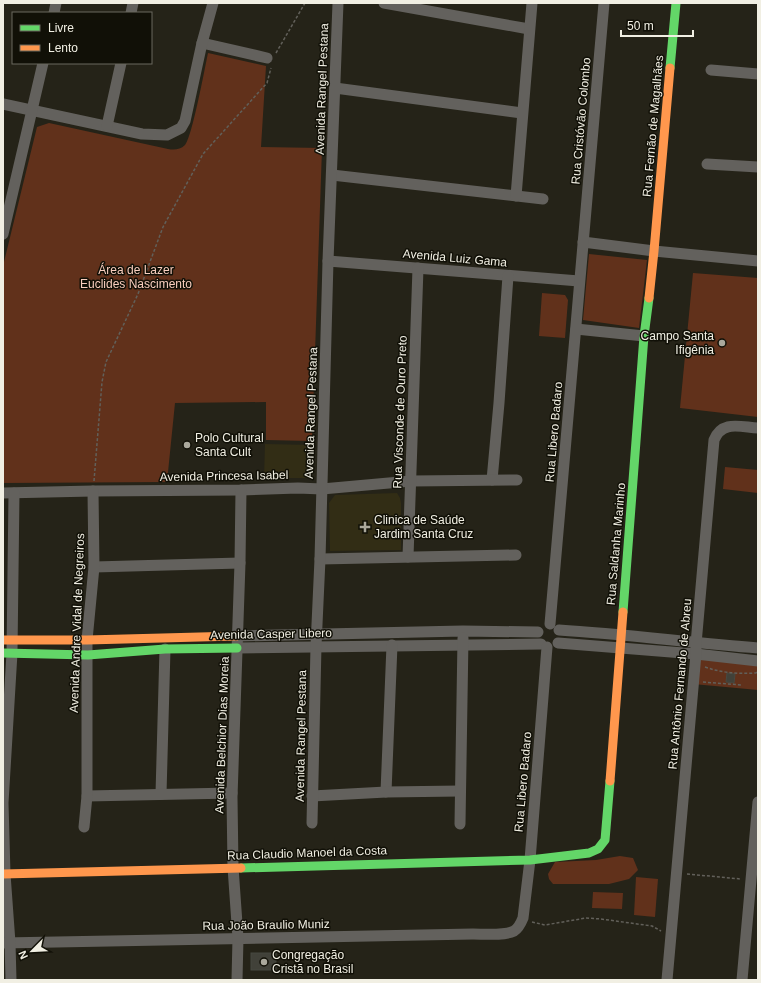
<svg xmlns="http://www.w3.org/2000/svg" width="761" height="983" font-family="Helvetica,sans-serif">
<style>
.built{fill:#322d15}
.green{fill:#61311b}
.building{fill:#414139;stroke:#474840}
.lines{fill:none;stroke-linecap:round;stroke-linejoin:round}
.path{stroke:#62605a;stroke-width:1.5;stroke-dasharray:3 2;stroke-linecap:butt}
.street{stroke:#63615d;stroke-width:11}
.fast{stroke:#63d668;stroke-width:9}
.slow{stroke:#ff974d;stroke-width:9}
.poi-dot{fill:#aaa89c;stroke:#111007;stroke-width:1.5}
.labels{text-anchor:middle;stroke-width:3;stroke-linejoin:round;paint-order:stroke}
.street-label{font-size:12px;fill:#f1efe3;stroke:#111007}
.park-label{font-size:12px;fill:#f9cebe;stroke:#111007}
.poi-label{font-size:12px;fill:#f1efe3;stroke:#111007;text-anchor:start}
</style>
<rect width="100%" height="100%" fill="#252318"/>
<!-- built -->
<g class="built">
<path d="M265,444L312,445L311,473L307,478H264Z"/>
<path d="M397,493L400,498L401,503V550L330,551L329,503L335,495Z"/>
</g>
<!-- green -->
<g class="green">
<path d="M208,53L266,66L261,147L322,148L312,441L266,440V402L175,403L167,482L3,483V266L37,127L49,123L168,149C174,150 180,150 185,145C192,138 205,67 208,53Z"/>
<path d="M589,254L647,260L639,328L583,320Z"/>
<path d="M693,273L758,278V417L680,408Z"/>
<path d="M542,293L565,295L568,300L565,338L539,336Z"/>
<path d="M725,467L758,470V493L723,489Z"/>
<path d="M696,655L758,661V690L693,684Z"/>
<path d="M620,856L633,858L638,870L629,879L609,884H553L549,879L548,874L555,862L596,860Z"/>
<path d="M636,877L658,879L655,917L634,915Z"/>
<path d="M593,892L623,893L622,909L592,908Z"/>
</g>
<!-- building -->
<g class="building">
<path d="M727,673L735,674L734,683L726,682Z"/>
<rect x="251" y="953" width="25" height="17"/>
</g>
<g class="lines">
<!-- path -->
<g class="path">
<path d="M276,53L305,3"/>
<path d="M94,481L102,382L106,362L138,294L163,227L203,154L267,83L271,68"/>
<path d="M705,667C722,673 738,674 756,673L758,671"/>
<path d="M703,682L741,685"/>
<path d="M687,874L741,879"/>
<path d="M532,922L545,925L586,918L601,919L652,926L661,931"/>
</g>
<!-- street -->
<g class="street">
<path d="M384,3L529,29"/>
<path d="M54,13L56,3"/>
<path d="M131,13L133,3"/>
<path d="M202,43L267,58"/>
<path d="M711,70L758,74"/>
<path d="M335,88L522,113"/>
<path d="M3,104L142,134L167,135L181,128L185,121L202,43L213,3"/>
<path d="M107,126L121,63"/>
<path d="M707,164L758,167"/>
<path d="M332,175L543,199"/>
<path d="M516,196L532,3"/>
<path d="M3,234L43,63"/>
<path d="M583,242L654,251L758,261"/>
<path d="M328,261L579,281"/>
<path d="M576,329L644,336"/>
<path d="M492,480L499,403L508,276"/>
<path d="M3,493L93,491L241,490L298,488L322,489L411,481L517,480"/>
<path d="M408,557L418,268"/>
<path d="M320,559L516,555"/>
<path d="M94,567L240,563"/>
<path d="M550,624L604,3"/>
<path d="M559,630C625,634 692,643 758,648"/>
<path d="M237,636L463,631L538,632"/>
<path d="M558,643L696,654L758,661"/>
<path d="M237,648L541,644"/>
<path d="M386,792L392,645"/>
<path d="M161,794L165,649"/>
<path d="M87,796L232,793"/>
<path d="M312,796L386,792L460,791"/>
<path d="M312,823L316,646L320,559L328,261L338,3"/>
<path d="M460,824L463,638"/>
<path d="M84,827L87,796V640L94,567L93,491"/>
<path d="M3,943L473,934C484,934 504,936 514,931C519,928 521,923 523,918L530,860L547,647"/>
<path d="M11,980L10,943L5,874L3,803L12,653L14,493"/>
<path d="M237,980L238,938L233,867L232,797L240,563L241,490"/>
<path d="M667,980L696,654V644L714,440C722,420 740,427 758,428"/>
<path d="M742,980L758,802"/>
</g>
<!-- fast -->
<g class="fast">
<path d="M670,68L676,3"/>
<path d="M623,612L644,336L649,298"/>
<path d="M3,653L88,655L165,649L237,648"/>
<path d="M241,868L530,860L589,853L598,849L605,840L610,781"/>
</g>
<!-- slow -->
<g class="slow">
<path d="M649,298L654,251L670,68"/>
<path d="M3,640H87L237,636"/>
<path d="M610,781L623,612"/>
<path d="M3,874L241,868"/>
</g>
</g>
<!-- markers -->
<g class="poi-dot">
<circle cx="722" cy="343" r="4"/>
<circle cx="187" cy="445" r="4"/>
<path d="M363 521h4v4h4v4h-4v4h-4v-4h-4v-4h4z"/>
<circle cx="264" cy="962" r="4"/>
</g>
<g class="labels">
<!-- street labels -->
<g class="street-label">
<text transform="translate(322 89) rotate(-88)" y="4">Avenida Rangel Pestana</text>
<text transform="translate(581 121) rotate(-85)" y="4">Rua Cristóvão Colombo</text>
<text transform="translate(653 126) rotate(-85)" y="4">Rua Fernão de Magalhães</text>
<text transform="translate(455 258) rotate(5)" y="4">Avenida Luiz Gama</text>
<text transform="translate(400 412) rotate(-88)" y="4">Rua Visconde de Ouro Preto</text>
<text transform="translate(311 413) rotate(-88)" y="4">Avenida Rangel Pestana</text>
<text transform="translate(554 432) rotate(-85)" y="4">Rua Libero Badaro</text>
<text transform="translate(224 476) rotate(-1)" y="4">Avenida Princesa Isabel</text>
<text transform="translate(616 544) rotate(-85)" y="4">Rua Saldanha Marinho</text>
<text transform="translate(77 623) rotate(-88)" y="4">Avenida Andre Vidal de Negreiros</text>
<text transform="translate(271 634) rotate(-1)" y="4">Avenida Casper Libero</text>
<text transform="translate(680 684) rotate(-85)" y="4">Rua Antônio Fernando de Abreu</text>
<text transform="translate(222 735) rotate(-88)" y="4">Avenida Belchior Dias Moreia</text>
<text transform="translate(301 736) rotate(-89)" y="4">Avenida Rangel Pestana</text>
<text transform="translate(523 782) rotate(-85)" y="4">Rua Libero Badaro</text>
<text transform="translate(307 853) rotate(-2)" y="4">Rua Claudio Manoel da Costa</text>
<text transform="translate(266 925) rotate(-1)" y="4">Rua João Braulio Muniz</text>
</g>
<!-- park labels -->
<g class="park-label">
<text x="136" y="274">Área de Lazer<tspan x="136" dy="14">Euclides Nascimento</tspan></text>
</g>
<!-- poi labels -->
<g class="poi-label">
<text x="714" y="340" text-anchor="end">Campo Santa<tspan x="714" dy="14">Ifigênia</tspan></text>
<text x="195" y="442">Polo Cultural<tspan x="195" dy="14">Santa Cult</tspan></text>
<text x="374" y="524">Clinica de Saúde<tspan x="374" dy="14">Jardim Santa Cruz</tspan></text>
<text x="272" y="959">Congregação<tspan x="272" dy="14">Cristã no Brasil</tspan></text>
</g>
</g>
<!-- border -->
<rect width="761" height="983" fill="none" stroke="#f1efe3" stroke-width="8"/>
<!-- legend -->
<rect x="12" y="12" width="140" height="52" fill="#111007" stroke="#6b695f"/>
<rect x="20" y="25" width="20" height="6" fill="#63d668" stroke="#6b695f"/>
<text x="48" y="32" font-size="12" fill="#f1efe3">Livre</text>
<rect x="20" y="45" width="20" height="6" fill="#ff974d" stroke="#6b695f"/>
<text x="48" y="52" font-size="12" fill="#f1efe3">Lento</text>
<!-- north arrow -->
<g transform="translate(32 951) rotate(246)" stroke="#111007" stroke-width="3" paint-order="stroke">
<path d="M0-3L7 15L0 10L-7 15Z" fill="#f1efe3"/>
<text y="-6" font-size="11" font-weight="bold" text-anchor="middle" fill="#f1efe3">N</text>
</g>
<!-- scale -->
<path d="M621 30v6h72v-6" fill="none" stroke="#f1efe3" stroke-width="2"/>
<text x="627" y="30" font-size="12" fill="#f1efe3" stroke="#111007" stroke-width="3" paint-order="stroke">50 m</text>
</svg>
